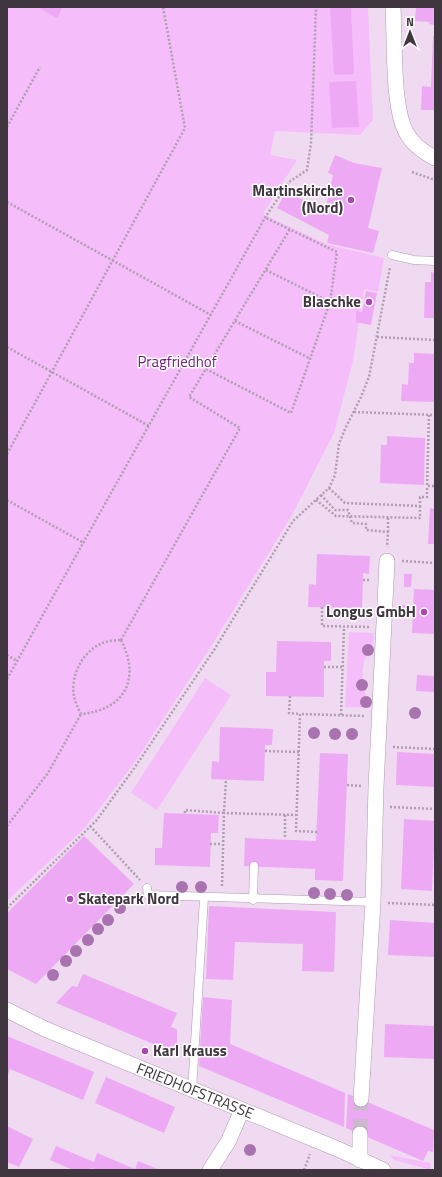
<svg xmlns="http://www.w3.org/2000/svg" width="442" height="1177" font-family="'Titillium Web',sans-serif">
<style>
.green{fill:#f5befa}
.building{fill:#eea9f4}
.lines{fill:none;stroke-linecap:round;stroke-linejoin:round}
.street-tunnel{stroke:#cdb9ce;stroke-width:15;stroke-dasharray:15 8;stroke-linecap:butt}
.lane-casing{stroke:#ae9ab0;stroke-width:9}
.street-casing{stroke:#ae9ab0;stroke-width:16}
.path{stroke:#af9eb0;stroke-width:2.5;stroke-dasharray:2 2;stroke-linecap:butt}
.lane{stroke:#fff;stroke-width:8}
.street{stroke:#fff;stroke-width:15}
.tree{fill:#a873ae}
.poi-dot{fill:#a849b2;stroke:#fff;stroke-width:1.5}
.labels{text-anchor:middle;stroke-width:3;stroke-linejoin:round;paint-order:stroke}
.poi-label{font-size:15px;font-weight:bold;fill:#3f3640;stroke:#fff;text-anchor:end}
.park-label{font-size:15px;fill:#6e1e77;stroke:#fff}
.street-label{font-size:15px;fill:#3f3640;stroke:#fff}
</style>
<rect width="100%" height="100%" fill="#f0daf1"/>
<!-- green -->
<g class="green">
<path d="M7,7H368L373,120L360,135L275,131L270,155L297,160L263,214L326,244L384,258L378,292L364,289L353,361L334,433L291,517L212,645L135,762L84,829L7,901Z"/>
<path d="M349,632L374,633C374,648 371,645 366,656C359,673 363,691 371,708L345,707Z"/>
<path d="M205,678L231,695L157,810L131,793Z"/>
<path d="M390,1155L430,1163L431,1170L394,1160Z"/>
</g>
<!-- building -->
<g class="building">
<path d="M38,7H60L62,9L57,18Z"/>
<path d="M330,7H351L354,74L334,75Z"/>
<path d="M416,7H435V25L429,24L430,22L415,21Z"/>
<path d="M433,36L435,37V110H421L422,86L431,87Z"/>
<path d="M356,81L359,127L332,128L329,82Z"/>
<path d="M335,155L354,163L382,168L368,228L379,231L373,253L327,243L329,235L277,208L286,191L325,211L333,175L328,173Z"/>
<path d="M431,272L435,273V318H424L425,282H431Z"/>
<path d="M366,291L377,293L371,325L356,322V311L362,312Z"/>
<path d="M414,353L435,354V402L401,401L402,384L408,385L409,363H414Z"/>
<path d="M387,436L425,438L424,485L380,483L381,445H387Z"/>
<path d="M430,508L435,509V544H428Z"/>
<path d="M317,554L370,556L369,574L363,573L362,608L308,607L309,584L316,585Z"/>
<path d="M404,574H412L411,587H404Z"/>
<path d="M414,589L435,590V634L412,633Z"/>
<path d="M399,605H406L405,613H399Z"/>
<path d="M277,641L331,642V661H324V697L266,696V672H276Z"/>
<path d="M417,675L435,676V692L416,691Z"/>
<path d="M220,727L273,729L272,745H265L264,781L211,779L212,761L219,762Z"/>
<path d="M397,752L435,754V787L396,785Z"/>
<path d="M320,753L348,754L343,881L315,880V869L244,866L245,838L316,841Z"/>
<path d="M164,813L219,815L218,833H211L210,867L155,865V848H162Z"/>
<path d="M404,819L435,821L432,891L401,889Z"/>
<path d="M84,836L134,884L36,984L7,969V913Z"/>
<path d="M209,906L336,912L334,972L302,971L303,944L235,942L233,980L206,979Z"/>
<path d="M390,920L435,923V957L388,955Z"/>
<path d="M83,974L177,1013L171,1027L177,1029V1054L56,1003L72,986L77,987Z"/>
<path d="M203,997L232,1000L230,1044L345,1093L344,1127L199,1066Z"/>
<path d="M385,1024L435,1026V1059L384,1057Z"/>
<path d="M7,1036L94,1072L83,1100L10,1069L7,1077Z"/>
<path d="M106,1077L175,1107L164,1133L95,1103Z"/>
<path d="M348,1094L434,1130L433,1152L428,1151L423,1161L346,1128Z"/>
<path d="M7,1126L33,1139L19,1167L7,1162Z"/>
<path d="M56,1146L94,1162L97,1153L135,1169L138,1161L160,1170H97L91,1168L90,1170H73L50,1160Z"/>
</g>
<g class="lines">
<!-- street-tunnel -->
<path class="street-tunnel" d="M360,1134L361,1099"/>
<!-- lane casing -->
<g class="lane-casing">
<g id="lane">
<path d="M392,255L414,260L435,261"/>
<path d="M147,888L148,895L373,902"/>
<path d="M253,900L254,866"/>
<path d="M192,1090L204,898"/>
</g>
</g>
<!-- street casing -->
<g class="street-casing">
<g id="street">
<path d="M393,7C395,39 392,106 406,132C412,144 423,152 435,158"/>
<path d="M7,1010L45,1029L340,1150L383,1170"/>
<path d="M361,1099L373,902L376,787L387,561"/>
<path d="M360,1160V1134"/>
<path d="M210,1170L228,1142L242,1110"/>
</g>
</g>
<!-- path -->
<g class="path">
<path d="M7,127L40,67"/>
<path d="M412,172L435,180"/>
<path d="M7,202L211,315"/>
<path d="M266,270L330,302"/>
<path d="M235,321L311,359"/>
<path d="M377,337L435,340"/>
<path d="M7,347L149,426"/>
<path d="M206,369L291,413L330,302L337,252L266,218"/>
<path d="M354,412L435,415"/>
<path d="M429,415L427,486H435"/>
<path d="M7,454L185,128L163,7"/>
<path d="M329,488L345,503L420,506V497H427V486"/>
<path d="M321,495L335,510H348L352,523L366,524V530L388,532L387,547"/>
<path d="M7,500L84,543"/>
<path d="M316,500L336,516L420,518V506"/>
<path d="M388,532V518"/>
<path d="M402,561L435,563"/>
<path d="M363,580H370"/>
<path d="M322,607V626L369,627"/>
<path d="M121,640L240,428L189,397L290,229"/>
<path d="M121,640C141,679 125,710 81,714C78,708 75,702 74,696C70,674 84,649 105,642C110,641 116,640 121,640Z"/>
<path d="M7,655L17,661"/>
<path d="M324,667H343"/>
<path d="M7,679L266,216L289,182L307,170L311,143L316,7"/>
<path d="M290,696L289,713L300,714"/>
<path d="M341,715L344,627"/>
<path d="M393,747L435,749"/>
<path d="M265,751L299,752"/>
<path d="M347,785L361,786"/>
<path d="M390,807L435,809"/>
<path d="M185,813V810L224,813L226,779"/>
<path d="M285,815V839"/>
<path d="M7,826L48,773L81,714"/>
<path d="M90,826L140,880"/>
<path d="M317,832L296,831L300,714L364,716"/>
<path d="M210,844H222"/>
<path d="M222,886L224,813L296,815"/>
<path d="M388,903L435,905"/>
<path d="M7,908L96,821L135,767L214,650L293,521L329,488L335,475L339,444L345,429L361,397L369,377L390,267"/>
<path d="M304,1170L310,1154"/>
</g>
<!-- lane -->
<use href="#lane" class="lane"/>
<!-- street -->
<use href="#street" class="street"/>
</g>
<!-- trees -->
<g class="tree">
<circle cx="368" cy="650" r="6"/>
<circle cx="362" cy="685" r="6"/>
<circle cx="366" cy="702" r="6"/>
<circle cx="415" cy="713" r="6"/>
<circle cx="314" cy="733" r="6"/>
<circle cx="335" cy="734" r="6"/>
<circle cx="352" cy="734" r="6"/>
<circle cx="182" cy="887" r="6"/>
<circle cx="201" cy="887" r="6"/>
<circle cx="314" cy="893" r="6"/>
<circle cx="330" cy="894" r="6"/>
<circle cx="347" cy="895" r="6"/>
<circle cx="120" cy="908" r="6"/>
<circle cx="108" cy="920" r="6"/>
<circle cx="98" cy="929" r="6"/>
<circle cx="88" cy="940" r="6"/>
<circle cx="76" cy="951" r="6"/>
<circle cx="66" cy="961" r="6"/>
<circle cx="53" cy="975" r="6"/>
<circle cx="250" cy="1150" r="6"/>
</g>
<!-- markers -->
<g class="poi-dot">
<circle cx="351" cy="200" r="4"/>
<circle cx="369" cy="302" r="4"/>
<circle cx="424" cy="612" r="4"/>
<circle cx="70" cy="899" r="4"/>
<circle cx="145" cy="1051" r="4"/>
</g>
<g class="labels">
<!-- poi labels -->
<g class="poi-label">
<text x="343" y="196">Martinskirche<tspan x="343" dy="17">(Nord)</tspan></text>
<text x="361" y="307">Blaschke</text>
<text x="416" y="617">Longus GmbH</text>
<text x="78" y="904" text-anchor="start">Skatepark Nord</text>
<text x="153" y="1056" text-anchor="start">Karl Krauss</text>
</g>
<!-- park labels -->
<g class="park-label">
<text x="177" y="367">Pragfriedhof</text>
</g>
<!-- street labels -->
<g class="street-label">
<text transform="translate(195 1091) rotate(22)" y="5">FRIEDHOFSTRASSE</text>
</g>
</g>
<!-- border -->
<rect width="442" height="1177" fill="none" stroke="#3f3640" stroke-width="16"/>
<!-- north arrow -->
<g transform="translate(410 32)" stroke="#ffffff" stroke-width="3" paint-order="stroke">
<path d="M0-3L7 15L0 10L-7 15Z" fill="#3f3640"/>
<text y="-6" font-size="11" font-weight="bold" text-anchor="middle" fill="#3f3640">N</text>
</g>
</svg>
